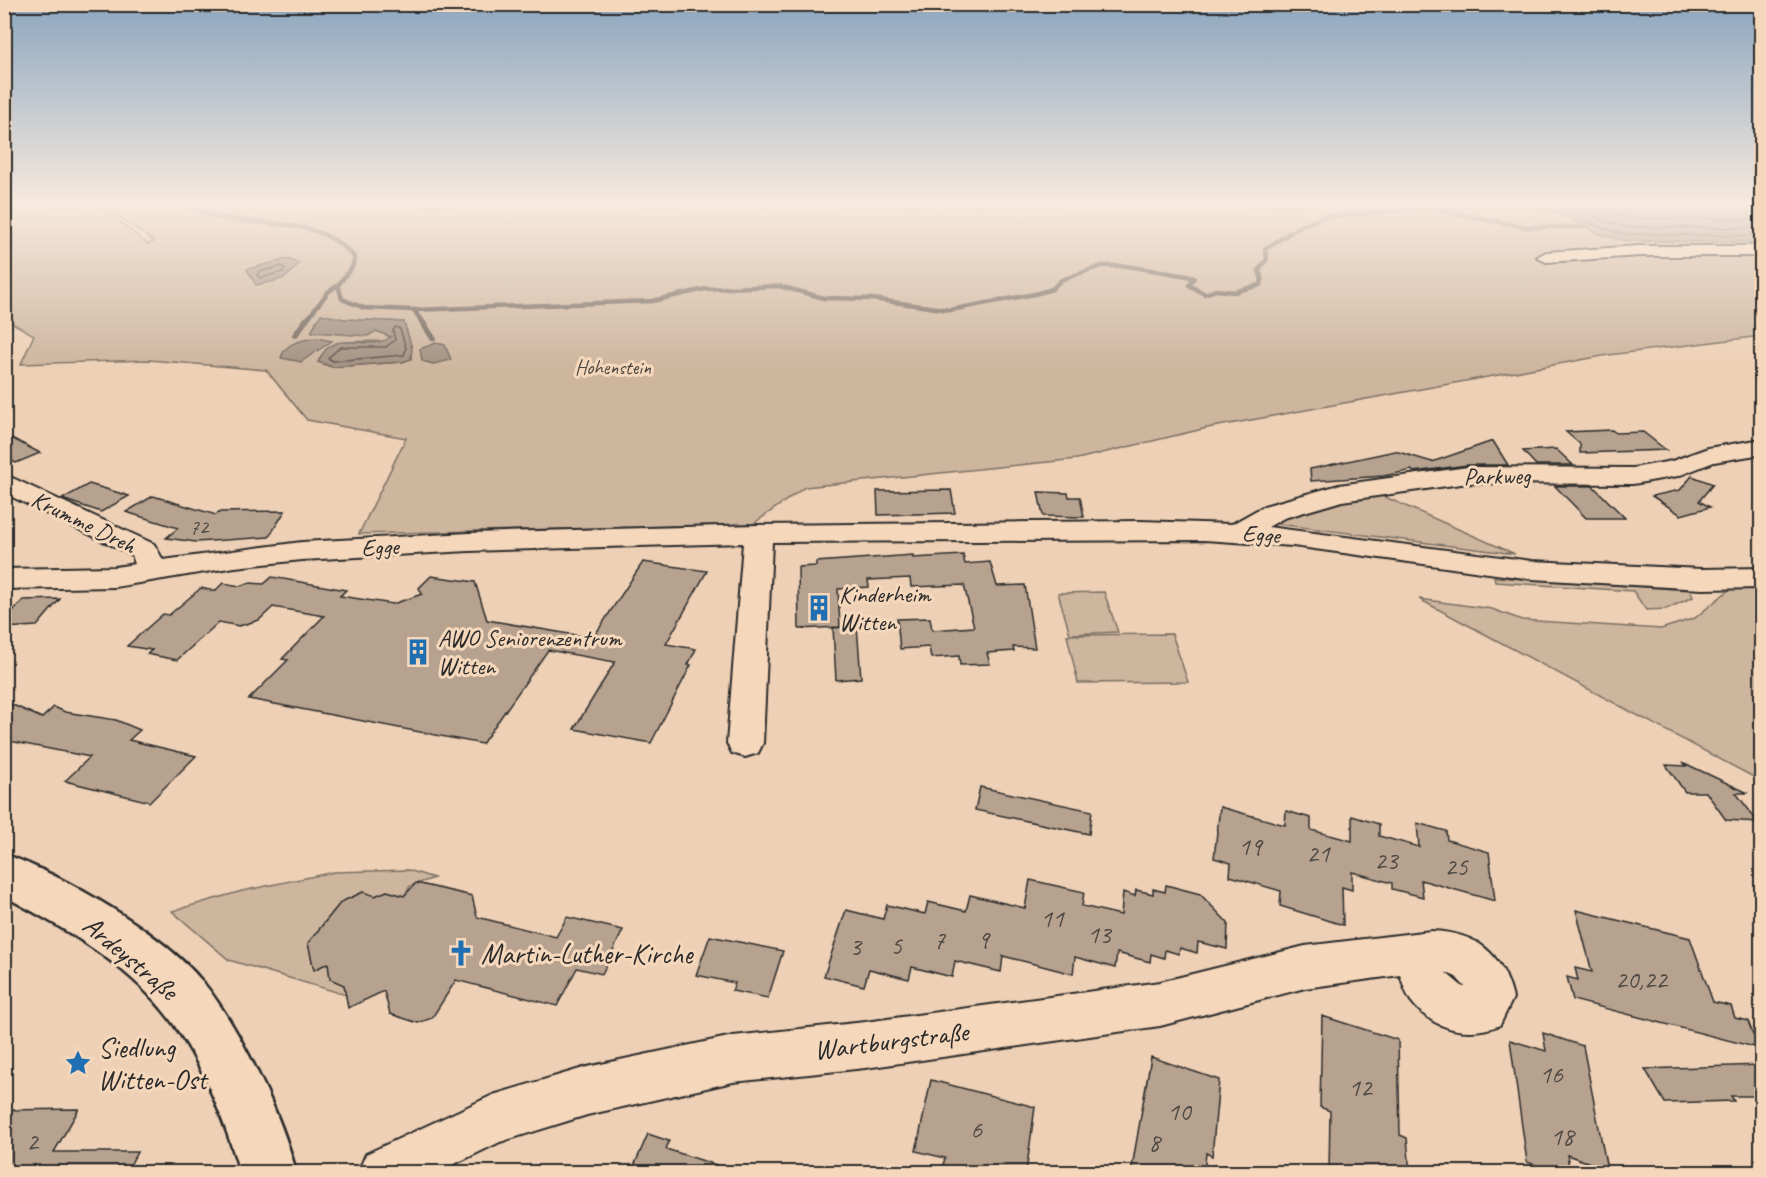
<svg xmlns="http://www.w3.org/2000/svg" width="1766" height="1177" font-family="Caveat,sans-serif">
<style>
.green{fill:#cdb59e;stroke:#7c7064;stroke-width:1.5;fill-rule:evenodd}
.water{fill:#a39081;stroke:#73685f;stroke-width:1.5}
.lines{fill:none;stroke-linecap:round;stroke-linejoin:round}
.shore{stroke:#5b534d;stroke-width:1.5}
.stream-far1{stroke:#73685f;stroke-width:4.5}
.stream{stroke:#73685f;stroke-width:6}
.building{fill:#b7a28f;stroke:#2b2b2b;stroke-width:1.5}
.minor-casing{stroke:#2b2b2b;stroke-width:4}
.secondary-casing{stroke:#2b2b2b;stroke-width:5}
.minor{fill:#f5d7bb;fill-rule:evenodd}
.secondary{fill:#f5d7bb;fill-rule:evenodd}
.labels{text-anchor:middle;stroke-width:6;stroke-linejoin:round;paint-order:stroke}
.far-park-label{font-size:20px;fill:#4b4742;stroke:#f5d7bb}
.number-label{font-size:21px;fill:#4e4944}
.street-label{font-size:24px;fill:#2b2b2b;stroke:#f5d7bb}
.poi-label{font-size:24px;fill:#2b2b2b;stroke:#f5d7bb;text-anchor:start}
.near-number-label{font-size:26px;fill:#4e4944}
.near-poi-label{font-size:28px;fill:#2b2b2b;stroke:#f5d7bb;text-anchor:start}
.near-street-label{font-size:28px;fill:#2b2b2b;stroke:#f5d7bb}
</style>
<rect width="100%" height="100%" fill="#edd0b5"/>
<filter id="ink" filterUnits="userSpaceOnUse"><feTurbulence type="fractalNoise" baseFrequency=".0167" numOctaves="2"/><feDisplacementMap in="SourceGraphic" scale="12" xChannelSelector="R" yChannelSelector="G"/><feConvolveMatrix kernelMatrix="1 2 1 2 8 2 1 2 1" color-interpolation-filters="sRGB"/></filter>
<g filter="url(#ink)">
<!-- green -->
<g class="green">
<path d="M5,205H99L148,244L154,242L110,210L112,205H1534L1573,219L1597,233L1626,241L1762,242L1761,336L1608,355L1207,428L1077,459L805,487L753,524L359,534L406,438L307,420L266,370L149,360L21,364L34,335L5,319ZM344,319L404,322L411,359L402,362L332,367L318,362C329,335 361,343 385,341L391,337L376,331L312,332L316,321Z"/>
<path d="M1376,493L1515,554L1261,522Z"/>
<path d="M1494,577L1690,590L1693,597L1666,609L1646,610L1633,591L1495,582Z"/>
<path d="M1761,588V781L1419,599L1492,609L1522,620L1661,629L1695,618L1730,589Z"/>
<path d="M1104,592L1118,632L1070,634L1058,593Z"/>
<path d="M1172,634L1188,682L1078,683L1067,635Z"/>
<path d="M408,870L434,878L410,886L404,896L387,891L375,896L363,892L341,902L308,943L314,969L328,963L330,979L352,987L346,995L229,960L172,911L242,891L334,872Z"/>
</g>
<!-- water -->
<g class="water">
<path d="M1534,205H1761V242L1626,241L1597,233L1572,219Z"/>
<path d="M287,259L299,263C284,283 280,279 256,285L247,269Z"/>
<path d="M321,314L344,319L404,322L412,348L411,359L402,362L332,367L318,362C334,324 366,354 391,337L376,331L368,336L311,332Z"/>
<path d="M317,338L332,341L301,362L281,358C285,342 302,340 317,338Z"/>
<path d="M436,343L445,345L451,360L433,364L422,361L420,349Z"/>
</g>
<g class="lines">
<!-- shore -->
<g class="shore">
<path d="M1554,205L1598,227L1626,234L1762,236"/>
<path d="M1573,205L1601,220L1627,227L1762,228"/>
<path d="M1589,205L1628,218L1762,219"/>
<path d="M282,266L285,269L283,272L260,278L257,275L259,272Z"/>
<path d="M396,327L400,329L406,348L404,355L333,361L328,358L340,347H386L395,340L393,330Z"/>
</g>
<!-- stream-far1 -->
<g class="stream-far1">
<path d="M187,205C197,209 207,215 217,217C266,227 320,216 355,258L352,267L338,285L342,299L364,308L414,310L652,301L705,289L779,286L824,298L872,299L950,310L1035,294L1052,289L1061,280L1101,266H1127L1187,276L1194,278L1189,285L1205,294L1216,290L1234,292L1260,285L1262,281L1259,270L1267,259L1265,249L1300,226L1324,217L1462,205"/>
<path d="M1440,210L1525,227H1583"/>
<path d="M414,310L422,322"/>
<path d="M305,322L328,292L338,285"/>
</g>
<!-- stream -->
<g class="stream">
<path d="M421,320L433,338"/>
<path d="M295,335L306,320"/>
</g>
</g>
<!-- building -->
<g class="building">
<path d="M1612,430L1616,433L1643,432L1666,450L1580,453V444L1566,432Z"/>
<path d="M4,434L40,453L16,463L4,457Z"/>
<path d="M1493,441L1508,465H1468L1413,472L1412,470L1384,476L1311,481L1310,469L1395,451L1432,462Z"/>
<path d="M1556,449L1573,465H1536L1523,451Z"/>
<path d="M1692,476L1713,484L1699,501L1710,507L1681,515L1652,496L1680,490Z"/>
<path d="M89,484L106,489L129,496L101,512L62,499Z"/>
<path d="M1555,486H1593L1625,518H1586Z"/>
<path d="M951,490L955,513L878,515L877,491Z"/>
<path d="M1038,492L1068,493L1069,497H1080L1084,517L1043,516Z"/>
<path d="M153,496L216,515L220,512L285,511L269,537L196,542L166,538L178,528L126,512Z"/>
<path d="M913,555V558L963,555L965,564L990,562L997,586L1025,585L1035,648L1013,647L1014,651L987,653L990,664L960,665L959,656L931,658L929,647L900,649L897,619L930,618L932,630L974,627L964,585L911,587L910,578L868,580L869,587L838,589L840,627L799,629L798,567L816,566V562Z"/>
<path d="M643,562L707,571L666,644L696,649L688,665H691L651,743L574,729L615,662L548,650L482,744L249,699L288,660L282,659L324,616L273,607L259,620L239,626L219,622L177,660L147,654L152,650L127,646L163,614L169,615L201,588L215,591L223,583L240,586L250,583L264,584L272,577L346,590L340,596L393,604L422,594L419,588L431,576L475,582L487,620L593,638Z"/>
<path d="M60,599L37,626L4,628V621L23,600Z"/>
<path d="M857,626L861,678L836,680L833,628Z"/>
<path d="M4,701L42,718L54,707L65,712L116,720L140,730L129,740L196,756L150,802L65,781L90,757L4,740Z"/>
<path d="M1684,763L1748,793H1736L1758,822L1726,820L1706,792H1685L1666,765L1686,766Z"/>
<path d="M980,787L1092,811L1089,834L975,810Z"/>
<path d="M1220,807L1285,825L1286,811L1311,818V830L1352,841V816L1379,824V836L1419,847L1417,823L1446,831L1447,840L1489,852L1495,901L1421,880L1423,897L1392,889V883L1352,872V890L1342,887L1343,925L1280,906L1281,891L1230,876L1231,863L1214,858Z"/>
<path d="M1030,880L1084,892L1082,906L1121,915L1123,892L1135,896L1136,890L1153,894V889L1165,892L1166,885L1200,894L1228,923L1227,949L1198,942L1197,953L1180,948L1179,954L1165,950L1164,958L1151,954L1150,962L1117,953L1115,968L1075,957L1073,974L1003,956L1001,972L955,961L952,977L912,967L909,979L869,969L864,986L824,976L846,910L883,919L887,905L925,914L928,902L966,911L970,895L1025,908Z"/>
<path d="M416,883L472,896L477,917L556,937L567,917L623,930L602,974L577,968L557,1006L456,980L432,1018L418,1023L390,1014L384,991L348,1008L344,985L330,979L328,963L314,970L308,943L341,902L363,892L375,896L387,891L404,896Z"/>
<path d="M1576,910L1690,938L1713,1002L1731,1006L1735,1018L1748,1021L1758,1048L1573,1000L1567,977L1578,980L1575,968L1592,972Z"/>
<path d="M710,936L783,951L768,998L732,991L735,983L696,975Z"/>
<path d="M1322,1016L1398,1040L1400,1135L1407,1138L1410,1173H1329L1330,1111L1320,1107Z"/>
<path d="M1543,1033L1583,1046L1607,1169L1567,1155L1570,1173H1557L1527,1162L1510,1040L1546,1051Z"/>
<path d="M1151,1057L1219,1080L1212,1156L1206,1153L1204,1173H1131Z"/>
<path d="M1761,1065V1096H1731L1734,1101L1665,1103L1645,1069Z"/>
<path d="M931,1080L1035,1107L1026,1173H970L943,1165L945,1158L916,1151Z"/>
<path d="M79,1109L54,1152H137L126,1173H4V1110Z"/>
<path d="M648,1134L669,1141L666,1149L726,1168L725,1173H651L634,1166Z"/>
</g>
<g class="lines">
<!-- minor casing -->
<g class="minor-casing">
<g id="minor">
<path d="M1640,246H1762V256H1640L1546,262L1537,257L1546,252Z"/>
<path d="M1762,439V454L1714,462L1678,476L1633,484L1468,483L1342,501L1284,518L1268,527L1532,561L1702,569L1762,568V588L1702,589L1532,579L1293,546L1204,540L772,542L763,743L758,753L745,757L732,753L727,743L743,543L469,551L302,560L235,567L115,587L4,589V569L115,567L135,564L132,555L4,493V474L154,544L163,560L302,542L469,533L758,525L1140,521L1232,524L1264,506L1339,485L1468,467L1633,468L1672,461L1708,448Z"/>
<path d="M1431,931C1478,933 1502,953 1513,998L1500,1025C1468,1038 1433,1030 1411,1001C1406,994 1403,983 1400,975L1305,988L1160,1026L865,1068L733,1082L587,1115L500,1142L438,1172H358L366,1154L493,1095L587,1067L733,1036L865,1022L1160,982L1305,946ZM1445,972L1456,977L1465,987H1463Z"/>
</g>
</g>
<!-- secondary casing -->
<g class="secondary-casing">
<path id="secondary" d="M4,854C65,876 161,932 202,981C239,1026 282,1116 296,1172H240C222,1113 197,1047 155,1001C114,956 57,924 4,896Z"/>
</g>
<!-- minor -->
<use href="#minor" class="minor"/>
<!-- secondary -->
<use href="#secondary" class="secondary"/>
</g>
</g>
<!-- sky -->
<linearGradient id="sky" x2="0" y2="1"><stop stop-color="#8ca6bf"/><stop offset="0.55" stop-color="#f7eade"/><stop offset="1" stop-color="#f7eade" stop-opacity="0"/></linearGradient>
<rect width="1766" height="370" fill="url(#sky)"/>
<!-- icons -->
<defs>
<g id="building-bare" transform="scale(2.07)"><path d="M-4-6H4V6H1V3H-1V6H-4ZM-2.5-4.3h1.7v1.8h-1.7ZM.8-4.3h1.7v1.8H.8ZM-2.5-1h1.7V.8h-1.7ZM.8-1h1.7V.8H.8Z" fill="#1f6fb2" stroke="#f5d7bb" stroke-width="2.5" paint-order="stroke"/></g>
<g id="church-bare" transform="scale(2.07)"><path d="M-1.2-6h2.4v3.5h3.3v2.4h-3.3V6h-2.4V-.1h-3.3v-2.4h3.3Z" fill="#1f6fb2" stroke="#f5d7bb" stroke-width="2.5" paint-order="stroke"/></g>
<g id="sight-bare" transform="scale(2.07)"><path d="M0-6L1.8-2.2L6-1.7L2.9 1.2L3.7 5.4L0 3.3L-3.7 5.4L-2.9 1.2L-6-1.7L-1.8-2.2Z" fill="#1f6fb2" stroke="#f5d7bb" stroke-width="2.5" paint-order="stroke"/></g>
</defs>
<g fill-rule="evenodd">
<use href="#building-bare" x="819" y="608"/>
<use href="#building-bare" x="418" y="652"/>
<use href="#church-bare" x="461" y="953"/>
<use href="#sight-bare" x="78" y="1063"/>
</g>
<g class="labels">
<!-- far-park labels -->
<g class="far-park-label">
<text x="613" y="374">Hohenstein</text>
</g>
<!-- number labels -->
<g class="number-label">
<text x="199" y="534">72</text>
</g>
<!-- street labels -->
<g class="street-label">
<text transform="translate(1497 476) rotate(-1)" y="8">Parkweg</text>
<text transform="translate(84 522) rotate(26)" y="8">Krumme Dreh</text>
<text transform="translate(1261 534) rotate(4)" y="8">Egge</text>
<text transform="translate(380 547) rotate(-3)" y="8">Egge</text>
</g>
<!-- poi labels -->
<g class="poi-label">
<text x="839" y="602">Kinderheim<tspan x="839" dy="28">Witten</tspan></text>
<text x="438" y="646">AWO Seniorenzentrum<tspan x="438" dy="28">Witten</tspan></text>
</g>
<!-- near-number labels -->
<g class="near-number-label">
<text x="1250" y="855">19</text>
<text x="1318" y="862">21</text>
<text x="1386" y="869">23</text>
<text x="1456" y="875">25</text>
<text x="1052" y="927">11</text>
<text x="1099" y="943">13</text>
<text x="983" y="948">9</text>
<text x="939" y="949">7</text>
<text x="896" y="954">5</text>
<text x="855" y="955">3</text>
<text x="1641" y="988">20,22</text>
<text x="1551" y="1083">16</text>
<text x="1360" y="1096">12</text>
<text x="1179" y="1120">10</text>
<text x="976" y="1138">6</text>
<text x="1562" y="1145">18</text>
<text x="32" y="1150">2</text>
<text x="1154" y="1151">8</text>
</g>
<!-- near-poi labels -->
<g class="near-poi-label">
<text x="481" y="963">Martin-Luther-Kirche</text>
<text x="98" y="1057">Siedlung<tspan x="98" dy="32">Witten-Ost</tspan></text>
</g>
<!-- near-street labels -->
<g class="near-street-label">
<text transform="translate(131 957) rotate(40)" y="10">Ardeystraße</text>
<text transform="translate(891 1040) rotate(-7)" y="10">Wartburgstraße</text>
</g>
</g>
<!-- margin -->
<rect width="1766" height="1177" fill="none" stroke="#f5d7bb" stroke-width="24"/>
<rect x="12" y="12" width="1742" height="1153" fill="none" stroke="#2b2b2b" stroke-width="2" filter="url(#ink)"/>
</svg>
